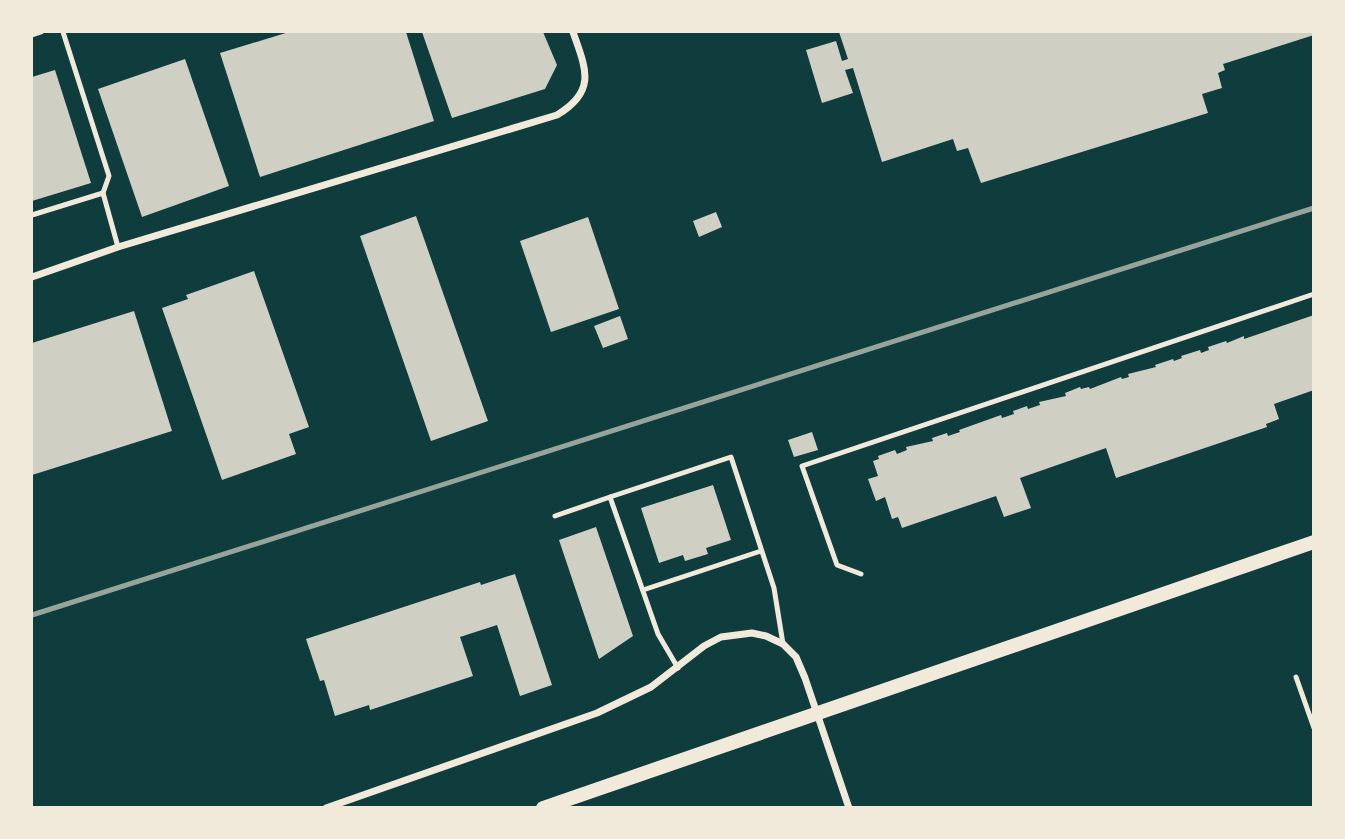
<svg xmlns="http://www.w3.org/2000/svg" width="1345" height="839" font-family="Roboto,sans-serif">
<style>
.building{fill:#cfcfc3}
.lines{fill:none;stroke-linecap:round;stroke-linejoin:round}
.service{stroke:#f1e9da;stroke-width:5}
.minor{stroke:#f1e9da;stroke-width:7}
.secondary{stroke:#f1e9da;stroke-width:14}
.rail{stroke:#97a49c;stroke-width:5}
</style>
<rect width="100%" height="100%" fill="#0f3d3e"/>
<!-- building -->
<g class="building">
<path d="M289,32H406L434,121L260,177L220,53Z"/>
<path d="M422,32H543L557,65L545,89L452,118Z"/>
<path d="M839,32H1314V35L1223,64L1225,70L1218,73L1222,88L1202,94L1208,113L981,183L968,148L957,151L953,139L882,162L853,68L845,70L853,93L822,103L806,50L836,41L842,61L848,59Z"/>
<path d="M185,59L229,186L142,217L98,89Z"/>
<path d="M55,70L91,183L32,201V77Z"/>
<path d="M716,212L722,227L699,237L693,221Z"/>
<path d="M416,216L488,421L431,441L360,236Z"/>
<path d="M588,217L619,309L551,332L520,241Z"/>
<path d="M254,271L309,427L289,434L296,454L222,480L162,308L188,299L186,295Z"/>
<path d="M134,311L172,431L32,475V343Z"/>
<path d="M1314,315V390L1274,404L1279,419L1266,424L1267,427L1116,478L1106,448L1020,478L1031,508L1004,517L996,496L902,528L898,517L892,519L885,497L876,501L868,479L878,476L873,461L879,459L878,456L895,450L897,454L907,450L906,447L933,441L932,438L947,433L948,436L960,432L959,430L1001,415L1002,418L1014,414L1013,411L1027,406L1028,409L1040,405L1039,402L1066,396L1065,393L1080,387L1081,389L1089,387L1090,389L1121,377L1122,379L1129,377L1128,374L1156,367L1155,365L1173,359L1174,361L1182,358L1181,356L1200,350L1201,353L1209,350L1208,347L1226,341L1227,343L1244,336V339Z"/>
<path d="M620,316L628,339L603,348L594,326Z"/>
<path d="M812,432L818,450L794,457L788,440Z"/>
<path d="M713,485L731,540L706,548L708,554L685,561L683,555L659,563L641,508Z"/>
<path d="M596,527L633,636L599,659L559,540Z"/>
<path d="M515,574L552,685L520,696L497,625L460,637L473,676L370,710L369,705L335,716L324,680L320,681L306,639L480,582L481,585Z"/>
</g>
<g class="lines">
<!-- service -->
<g class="service">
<path d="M63,32L109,176L103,193"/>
<path d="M32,35L41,32"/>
<path d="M32,215L103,193L118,247"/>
<path d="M610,497L731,457L774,588L783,644"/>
<path d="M555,516L610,497L658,634L678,668"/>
<path d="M861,574L837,565L802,466L1314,294"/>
<path d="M643,590L761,551"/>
<path d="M1296,677L1314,728"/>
</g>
<!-- minor -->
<g class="minor">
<path d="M32,277L118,247L557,115C597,91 586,69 573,32"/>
<path d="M326,808L597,713L651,687L704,646L721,637L752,633L766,636L783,644L796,657L805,678L849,808"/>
</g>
<!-- secondary -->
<path class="secondary" d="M543,808L1314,542"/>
<!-- rail -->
<path class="rail" d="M32,615L1314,208"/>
</g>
<!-- border -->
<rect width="1345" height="839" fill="none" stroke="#f1e9da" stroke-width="66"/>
</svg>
